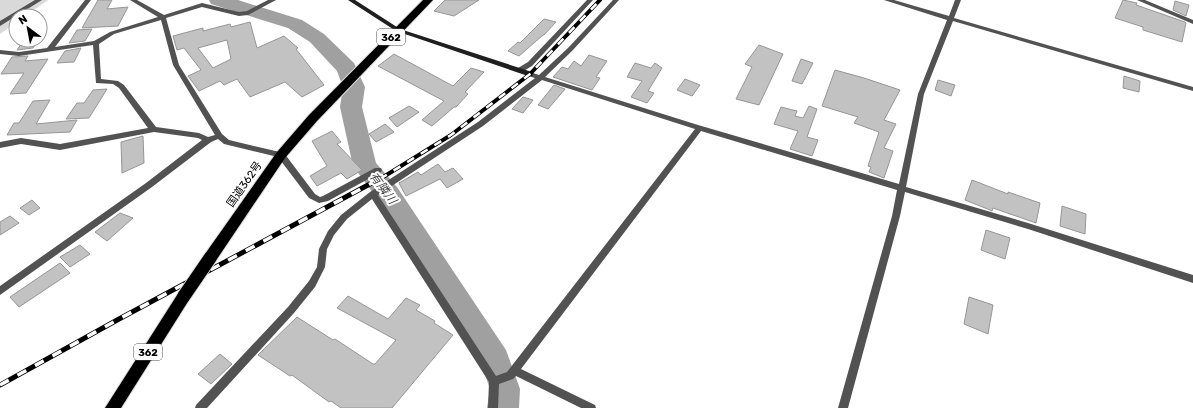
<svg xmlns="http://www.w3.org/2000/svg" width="1193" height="408" font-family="Rubik,'Noto Sans JP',sans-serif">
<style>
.green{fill:#d9d9d9}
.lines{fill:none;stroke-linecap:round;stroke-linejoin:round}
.river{fill:#a0a0a0;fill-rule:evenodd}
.building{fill:#c2c2c2;stroke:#969696;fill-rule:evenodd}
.highway-casing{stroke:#dbdbdb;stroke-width:2}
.street{fill:#525252;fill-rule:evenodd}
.secondary{fill:#1f1f1f;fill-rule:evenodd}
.highway{fill:#000;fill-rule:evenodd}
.rail-far1-casing{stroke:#000;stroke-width:4}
.rail-casing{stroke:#000;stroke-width:5}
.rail-far1{stroke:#fff;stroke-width:2.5;stroke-dasharray:8;stroke-linecap:butt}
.rail{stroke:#fff;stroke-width:3.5;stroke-dasharray:10;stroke-linecap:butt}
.highway-bridge-casing{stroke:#dbdbdb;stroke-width:15;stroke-linecap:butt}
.highway-bridge{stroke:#000;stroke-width:13}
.labels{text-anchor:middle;stroke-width:4;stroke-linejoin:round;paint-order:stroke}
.shield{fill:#fff;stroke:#4c4c4c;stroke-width:1}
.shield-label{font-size:10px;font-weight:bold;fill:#000}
.street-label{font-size:11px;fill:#000;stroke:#fff}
.water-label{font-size:12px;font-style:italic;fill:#414141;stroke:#fff}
</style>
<rect width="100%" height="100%" fill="#fff"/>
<!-- green -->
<path class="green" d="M0,0H48L25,16H16V22L0,34Z"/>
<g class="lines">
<!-- river -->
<path class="river" d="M209,0H238L302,20L324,34L354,63L365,87L362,107L376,163L397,187L506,350L520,389L519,408H487L490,389L482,366L379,201L353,166L340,107L343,87L337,71L310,42L288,28L211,4Z"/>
</g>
<!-- building -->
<g class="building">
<path d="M98,0H112L107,9L128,7L118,26L82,28Z"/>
<path d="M445,0H479L454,16L434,11Z"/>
<path d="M1123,0L1137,3L1136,5L1185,22L1186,23L1182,42L1143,30V27L1115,18Z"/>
<path d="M1175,1L1189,5L1186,16L1173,10Z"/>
<path d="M544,19L556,22L544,35H543L519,56L508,51L518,42L520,43Z"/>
<path d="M250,22L257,48L284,36L298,48L296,49L324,85L302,97L285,82L250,97L237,79L224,85L220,81L199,91L188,76L201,70L184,48L177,50L173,36L203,28V31L230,24L231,27ZM227,40L231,59L213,68L198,48Z"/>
<path d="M92,29L85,41L69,43L77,30Z"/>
<path d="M24,40H38L33,48L17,50Z"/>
<path d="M759,45L783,54L759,105L736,99L752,67L745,64Z"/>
<path d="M81,48L74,62L57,63L65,51Z"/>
<path d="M394,54L453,86L471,68L484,72L465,92L468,94L456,107H454L432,126L422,120L444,101L378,66Z"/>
<path d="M589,55L607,61L596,77L600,78L592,90L553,77L562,67L568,69L574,61L581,66Z"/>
<path d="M28,56L25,61L48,59L26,93L10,94L24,73L1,74L12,57Z"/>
<path d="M801,59L813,63L802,84L792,81Z"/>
<path d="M635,63L651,68L655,63L662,68L648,91L654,93L647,103L631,97L642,81L627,77Z"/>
<path d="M835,70L864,78L900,90L884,120L896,124L884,148L893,151L884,178L869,172L871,167L868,166L879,132L854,123L858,117L822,106Z"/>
<path d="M1124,76L1140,81L1139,92L1123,88Z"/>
<path d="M685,79L700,85L692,96L677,90Z"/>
<path d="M938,80L955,85L951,96L935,90Z"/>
<path d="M554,85L565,89L548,109L538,105Z"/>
<path d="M107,89L89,118L66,119L77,103H84L93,90Z"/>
<path d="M523,97L533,100L523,113L512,109Z"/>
<path d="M50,100L36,124L77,120L70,132L7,135L14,123H19L33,101Z"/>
<path d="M409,106L419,112L397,127L389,118Z"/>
<path d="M809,106L817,109L807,137L818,140L812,156L790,149L798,131L774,124L781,107L797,111L795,116L803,118Z"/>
<path d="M385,124L394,132L376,142L369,134Z"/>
<path d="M332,131L341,142L337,144L362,170L347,179L341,173L317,186L310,176L327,166L312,141Z"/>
<path d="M143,136L144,163L122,173L121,142Z"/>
<path d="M438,164L445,172L453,168L463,179L447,188L440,179L406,196L399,183L418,172L421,175Z"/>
<path d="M972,180L1008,194V192L1040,203L1036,223L993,208L992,211L990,210L965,200Z"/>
<path d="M32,200L40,208L29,215L20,208Z"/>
<path d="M1062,206L1086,214L1085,234L1060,226Z"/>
<path d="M120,213L133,218L107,241L95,232Z"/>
<path d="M10,216L19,223L0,235V222Z"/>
<path d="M986,230L1010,238L1005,259L981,250Z"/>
<path d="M80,245L90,254L70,267L60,257Z"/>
<path d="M60,263L70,273L19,307L10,297Z"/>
<path d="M348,296L388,319L406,298L420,305L416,310L435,321L434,323L453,335L392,408H341L331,401L329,402L292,375L290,376L258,355L297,317L333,340L335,339L373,364H375L396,340L337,308Z"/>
<path d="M969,297L993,305L988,334L964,324Z"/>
<path d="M220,354L232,364L211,384L198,374Z"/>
</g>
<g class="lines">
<!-- highway casing -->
<g class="highway-casing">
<g id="highway">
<path d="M423,0H433L317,121L285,158L215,262L210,263L205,262L204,258L205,254L277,152L309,115Z"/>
<path d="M184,290L189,292L191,296L189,300L121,408H105L179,292Z"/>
</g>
</g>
<!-- street -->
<g class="street">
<path d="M35,0H42L0,26V21Z"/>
<path d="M85,0H91L55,47L94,41L110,32L158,17L130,0H137L164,15L202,3L239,12L247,11L268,0H276L248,15L239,16L202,7L166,18L179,65L222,134L229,140L284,153L315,194L320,197L323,196L375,168H381L382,170L381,172L328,201L319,203L309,198L278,157L224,144L218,139L211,142L152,187L0,295V286L146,183L202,140L198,138L154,132L60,150L21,144L0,148V142L21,138L60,144L148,128L119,88L113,84L96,83L93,45L19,56L0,54V50L19,52L47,48ZM161,20L173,65L215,135L208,137L199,133L156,127L124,85L118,81L101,79L99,44L114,34Z"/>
<path d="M587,0H593L532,66L522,72H518V68L528,62Z"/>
<path d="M613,0H619L572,51L545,77L698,125L899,184L918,94L947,20L884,0H894L949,16L955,0H961L954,18L1193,87V91L953,21L924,94L906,187L1028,223L1193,275V283L1028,229L905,192L900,216L848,408H838L892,216L897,190L701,131L521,369L595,405L596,408H581L516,376L513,379L499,384L498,408H488L489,382L372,199L347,219L334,235L327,249L325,267L315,287L294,313L207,408H195L196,405L288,307L309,281L317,267L319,249L328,231L341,215L370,192L478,122L535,78L528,76V72H530L539,75L568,48ZM542,80L695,129L507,372L496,376L378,195L483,126Z"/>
<path d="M1137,0H1145L1193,20V24Z"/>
</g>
<!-- secondary -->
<path class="secondary" d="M348,0H355L400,29L532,72L533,74L532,76H528L396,31Z"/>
<!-- highway -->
<use href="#highway" class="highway"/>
<!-- rail-far1 casing -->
<g class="rail-far1-casing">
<path id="rail-far1" d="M380,179L451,135L530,74L600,0"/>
</g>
<!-- rail casing -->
<g class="rail-casing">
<path id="rail" d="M0,385L119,319L381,178"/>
</g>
<!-- rail-far1 -->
<use href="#rail-far1" class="rail-far1"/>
<!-- rail -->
<use href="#rail" class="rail"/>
<!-- highway-bridge casing -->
<g class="highway-bridge-casing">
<path id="highway-bridge" d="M184,296L210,258"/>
</g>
<!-- highway-bridge -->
<use href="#highway-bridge" class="highway-bridge"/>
</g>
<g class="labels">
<!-- shield labels -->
<g class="shield">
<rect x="377" y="29" width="28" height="16" rx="3"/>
<rect x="134" y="344" width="28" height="16" rx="3"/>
</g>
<g class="shield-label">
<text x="391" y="41">362</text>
<text x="148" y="356">362</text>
</g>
<!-- street labels -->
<g class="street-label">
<text transform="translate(244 184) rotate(-55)" y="4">国道362号</text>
</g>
<!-- water labels -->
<g class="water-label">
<text transform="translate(383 188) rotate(53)" y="4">有隣川</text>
</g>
</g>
<!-- north arrow -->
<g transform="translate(28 28) rotate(328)"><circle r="19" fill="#ffffff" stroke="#999999"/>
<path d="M0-3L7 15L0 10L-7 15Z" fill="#000000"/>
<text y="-6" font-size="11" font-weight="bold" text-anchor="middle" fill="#000000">N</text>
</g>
</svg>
